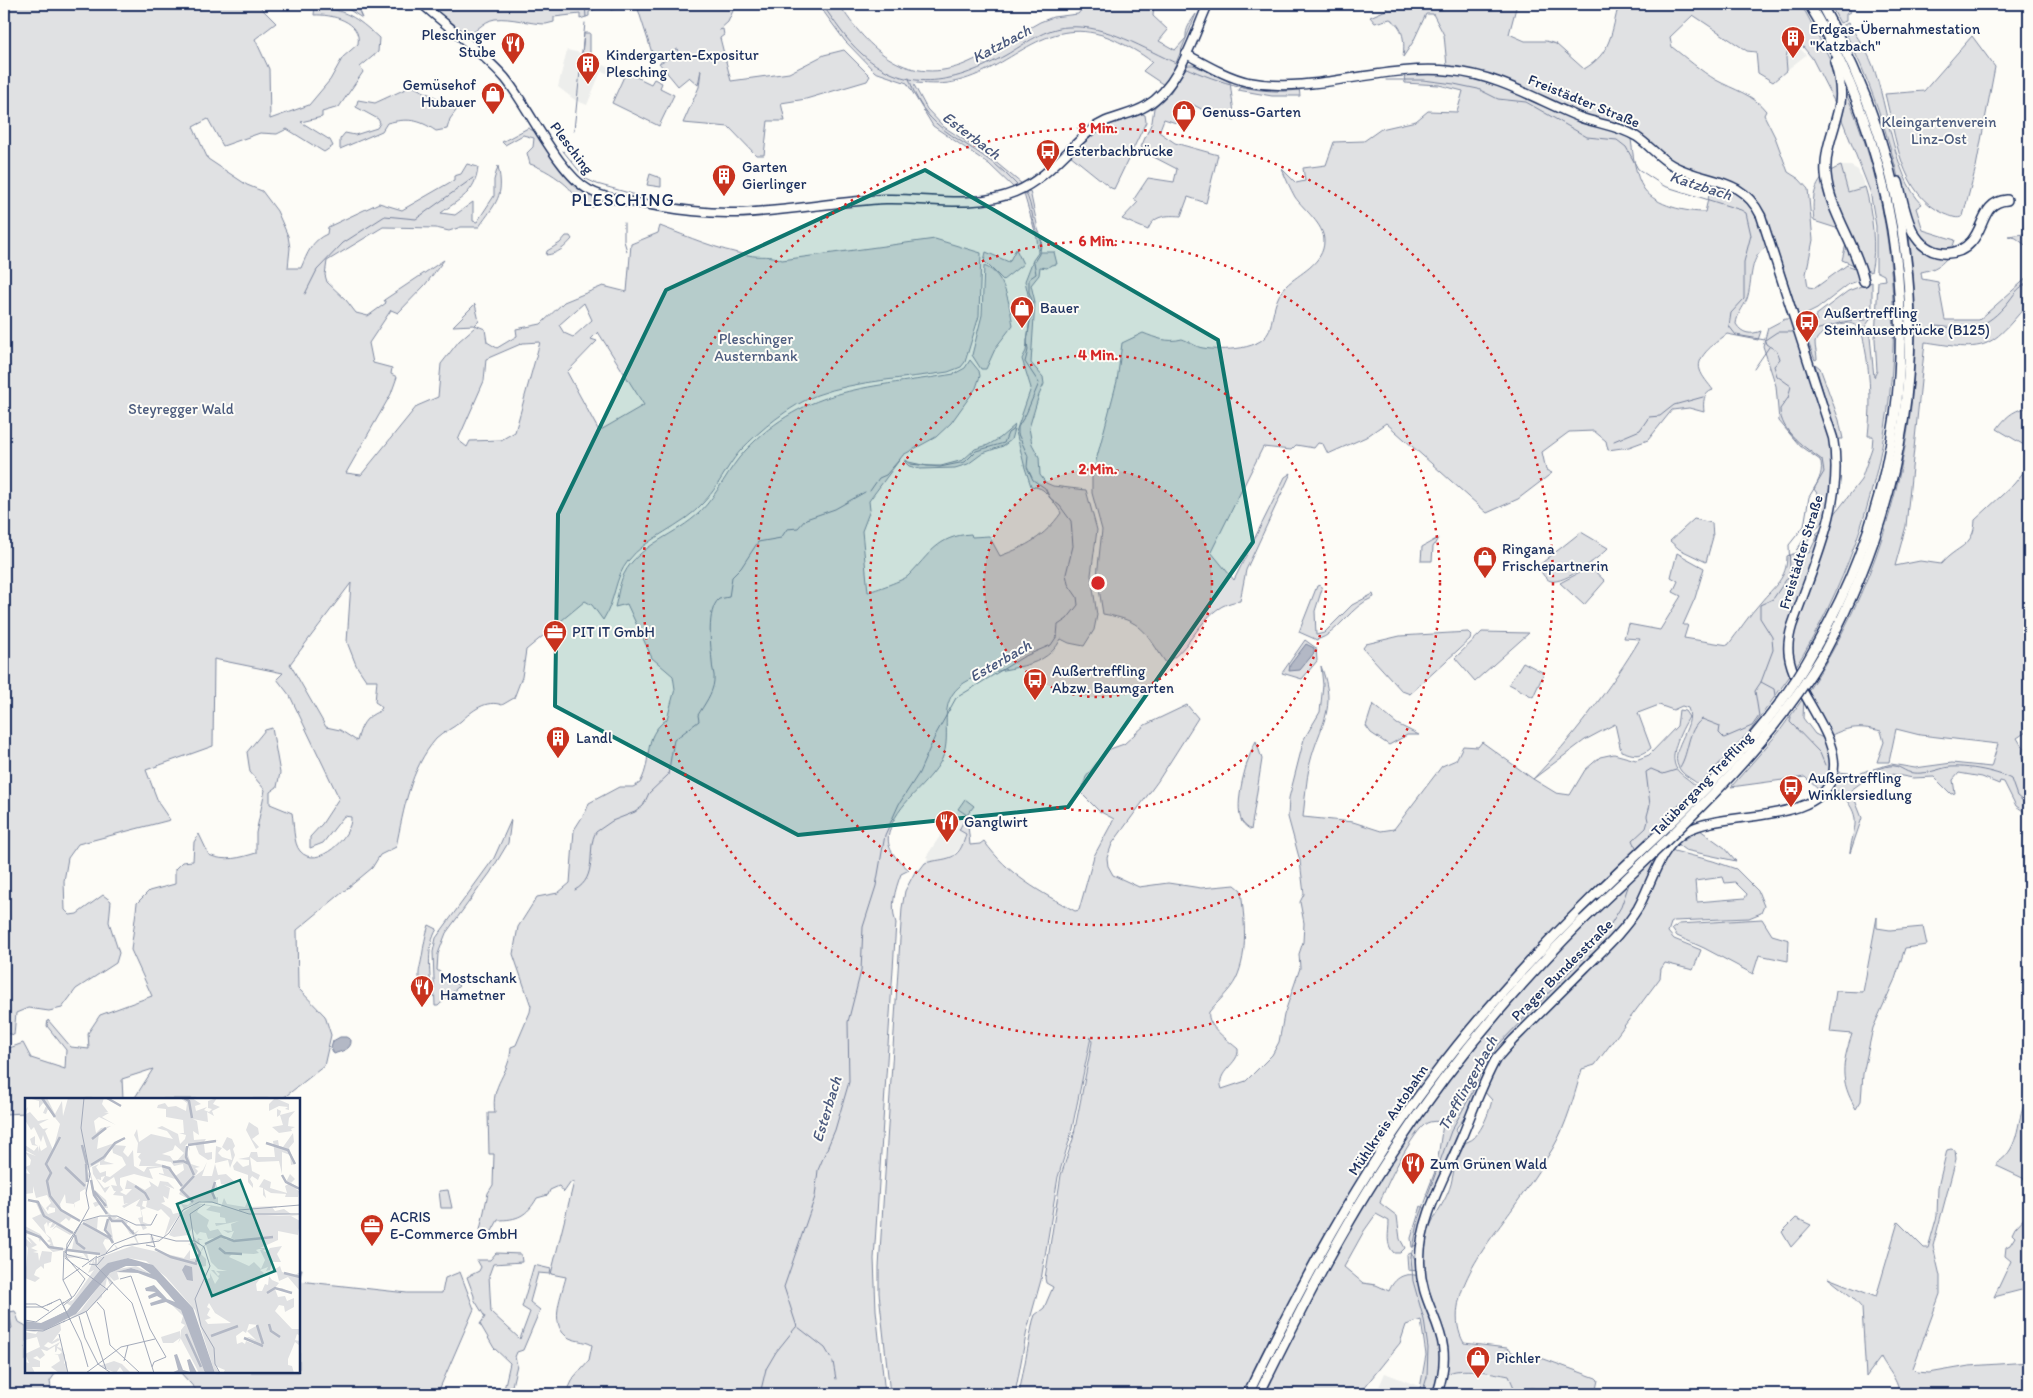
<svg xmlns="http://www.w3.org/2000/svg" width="2033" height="1398" font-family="Itim,sans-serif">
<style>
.built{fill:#edeeec}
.green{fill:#e0e1e3;stroke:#7e88a0;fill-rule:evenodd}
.water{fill:#b3b8c5;stroke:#76819c}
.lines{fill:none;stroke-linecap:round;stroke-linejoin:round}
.stream{stroke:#76819c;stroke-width:1}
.major-casing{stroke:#1b2f5e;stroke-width:11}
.highway-casing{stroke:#1b2f5e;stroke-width:12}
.major{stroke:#fdfcf7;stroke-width:8}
.highway{stroke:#fdfcf7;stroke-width:9}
.highway-bridge-casing{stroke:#1b2f5e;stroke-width:12;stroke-linecap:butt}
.highway-bridge{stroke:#fdfcf7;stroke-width:9}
.marked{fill:#0f766e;fill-opacity:0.2;stroke:#0f766e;stroke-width:4;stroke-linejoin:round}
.ring{fill:none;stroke:#d62828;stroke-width:2.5;stroke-dasharray:2.5 5}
.labels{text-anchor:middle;stroke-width:4;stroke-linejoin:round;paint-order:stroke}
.poi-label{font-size:15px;fill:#1b2f5e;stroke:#fdfcf7;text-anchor:start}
.street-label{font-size:15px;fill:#1b2f5e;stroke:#fdfcf7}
.park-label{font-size:15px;fill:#4c5c7f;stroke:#fdfcf7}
.water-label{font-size:16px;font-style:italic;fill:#49587d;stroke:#fdfcf7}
.quarter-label{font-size:18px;letter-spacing:1px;fill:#1b2f5e;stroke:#fdfcf7}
.inset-river{fill:none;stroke:#b3b8c5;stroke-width:2.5}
.inset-road{fill:none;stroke:#a3aaba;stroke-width:1}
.view{fill:#0f766e;fill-opacity:0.15;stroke:#0f766e;stroke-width:2.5}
.inset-edge{fill:none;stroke:#1b2f5e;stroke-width:2.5}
.centre{fill:#d62828;stroke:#fdfcf7;stroke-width:2.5}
.ring-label{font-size:15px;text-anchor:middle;font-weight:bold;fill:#d62828;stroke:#fdfcf7;stroke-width:4;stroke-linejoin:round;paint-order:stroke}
</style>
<rect width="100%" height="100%" fill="#fdfcf7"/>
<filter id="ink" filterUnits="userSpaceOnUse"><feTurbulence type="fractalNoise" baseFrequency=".02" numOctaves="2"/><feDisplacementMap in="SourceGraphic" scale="10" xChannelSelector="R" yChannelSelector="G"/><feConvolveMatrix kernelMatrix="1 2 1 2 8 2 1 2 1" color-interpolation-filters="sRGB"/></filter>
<g filter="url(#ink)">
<!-- built -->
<g class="built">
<path d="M1799,47L1806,55L1787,70L1786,58L1789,52Z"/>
<path d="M567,50L581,53L586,59L615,69L612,75L601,71L587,105L575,100L558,87Z"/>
<path d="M1841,166H1851L1858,170L1865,187L1848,192Z"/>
<path d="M958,809L967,815L966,834L962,846L948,860L925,863L928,858L926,857Z"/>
<path d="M1456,1370L1509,1376L1515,1390L1503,1394H1441L1447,1374Z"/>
<path d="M1385,1373L1421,1387L1419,1394H1376Z"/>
</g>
<!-- green -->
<g class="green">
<path d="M4,4H257L276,23L255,39L269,69L270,119L309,105L330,80L343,57L358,44C362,21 331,14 314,15L315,6C347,11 355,16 379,38L378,52L360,67L363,72L339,107L322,112V117L301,122L330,140L333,146L324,152L287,129L277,134L260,133L223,146L208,119L193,127L208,159L247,185L262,191L277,211L288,236L290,248L288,268H301C307,254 312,240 327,234L328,227L379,203L402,210L454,180V176L461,174L467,164L478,167C476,193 459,199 441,213L455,215L473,202V221L477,222L494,196V180L498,166C505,197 496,202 479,227H461L449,231L436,228L383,227L327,261L325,275L327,282L346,300L356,313L368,316L386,303L384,300L444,260L425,285L398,313L391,310L369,343L373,363L392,368L391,374L397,377L391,394L346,473L361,475L417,406L438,397L441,364L459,341L475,327L474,325L453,326L475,304L479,321L475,325L485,329L487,342L497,348L517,336L516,329L541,324L564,302L603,286L627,292L631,244L658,233L660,226C689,237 718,250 748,255C760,258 771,254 782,260L935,239L981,253L979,316L965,362L961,367L948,372C905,379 858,380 817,395C789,406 761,429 740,451C726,467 718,488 703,503C682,527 646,537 628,561C614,578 616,600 603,620L592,605L585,601L526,650L522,677L514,698L502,705C486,699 472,711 461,721C454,728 443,732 436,739C410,769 404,809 396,847L380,855L372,868L297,930L298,988L325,1016L331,1035L324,1066L282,1099H134L153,1069L122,1079L123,1099H26V1113L4,1114V1050L23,1043L31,1058L65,1069L66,1050L47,1026L48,1020L71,1047L89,1049L88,1033L100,1015L152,996L131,950L137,903L149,891L175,884V869L182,862L193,861L194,842L199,834L209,855C225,862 240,858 256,853V833L265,790L250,772L247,752L265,730L272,728L280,773L277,787L270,792V804L292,813C294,823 293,843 300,851C317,871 353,836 351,817L344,816L323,843L310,848V837L322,824L339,798L290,696L277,679L283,673L214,659L213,746L146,770L159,804L170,820L78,844L68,858L64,881L65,910L70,915L77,914L103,895L111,901L109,922L119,953L116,963L76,989L62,1008L49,1011L28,1008L16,1013L14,1035L4,1032ZM584,303L592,320L573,337L564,333L559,325ZM598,332L644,405L599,431L567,372L597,341L591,339ZM540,342L515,432L501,440L470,441L467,447L458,440L484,381L486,359L523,343ZM351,583L347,642L356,665L366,680H377L375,702L381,706L380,711C365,717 361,725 357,741L340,730L326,727L290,664Z"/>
<path d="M324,4H356L362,18L345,7Z"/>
<path d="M426,4H630L611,10V8L604,5L589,12V16L580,19V14L554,17V22L546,24C530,24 511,17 495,19C482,21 476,34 464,36Z"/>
<path d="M643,4H652L654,9L665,4H736L728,22L719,30L723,29L724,35L720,38L731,81L789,73L824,55L844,50L870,76L867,81L806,99L781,103L785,121H768L764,155H756L729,127L683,123L699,87L701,70L698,85L689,77L678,86L659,63L676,55L678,49L654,59L637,6Z"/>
<path d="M818,4H839C868,50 909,88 967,63C993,52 1016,35 1040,22L1053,17L1078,14L1086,4H1154L1153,16L1168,30L1159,41L1175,50L1186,38C1185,29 1191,21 1196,14L1174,68L1164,85L1143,71L1152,62C1140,52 1127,46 1113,39C1047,11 1015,67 958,81C944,85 930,84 916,83L914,85L927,109L944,127L987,155L1022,184L1014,188L989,164L933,126L907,83L875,72L845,41Z"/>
<path d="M1387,4H1517L1509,34L1525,41H1546L1556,44L1584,69C1612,53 1611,32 1619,4H1800L1806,13C1828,54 1849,95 1864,140C1922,315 1892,512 1795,668L1791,652L1792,637L1834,515L1861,480L1872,448L1873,436H1868C1872,400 1870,365 1861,329C1857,326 1852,323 1847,323C1838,323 1817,333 1815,343C1815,348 1817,354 1817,359L1815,360L1802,326L1817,321L1815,316L1848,291L1872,282V317L1864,328L1870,337L1874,377L1877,371L1875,339L1878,281L1885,280L1884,275L1876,271V226L1870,191L1837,107L1812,58L1800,43L1788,49L1786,58L1787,70L1773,82L1758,73L1756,52L1747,51L1693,15L1670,37L1672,47C1686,58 1701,71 1716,80C1734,90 1753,94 1766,111L1764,115L1775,137L1788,172L1799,179L1808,189L1813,240L1806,274L1808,287L1815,288L1847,265L1869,273L1867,278L1849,284L1817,309L1801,317L1798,314L1765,215C1743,172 1713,182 1677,163C1664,157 1655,145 1644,137C1628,127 1604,123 1587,116C1540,98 1497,71 1447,66L1444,35L1433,14H1426L1413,42L1403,57C1405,43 1404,26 1390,19L1375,23L1370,17L1386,10Z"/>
<path d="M1830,4H1850V12L1846,14V21L1840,23Z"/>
<path d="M1848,23C1857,37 1867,50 1873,66C1888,106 1893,175 1922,204L1916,208L1923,230L1955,240C1949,259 1942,268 1921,272L1922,279L1938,282L1945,320H1979L2029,276V303C2016,316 2003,336 1987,343C1970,351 1943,344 1925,342L1906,526L1895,566L1920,561L1941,564C1957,545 1974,548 1975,520L2014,484L2029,465V730L2017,738L2023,748L2022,758L2029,768V815L2016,806L2004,782L2000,781L1999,784L1982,777L1959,773L1953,780L1955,793L1951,794L1934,777L1913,778L1891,774L1882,777V782L1873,769L1891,764L1915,768L1952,763L1991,767L1998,744L1920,735L1896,729L1889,762H1877L1884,742L1881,731C1861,726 1849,726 1830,736L1808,691C1938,494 1951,235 1842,26Z"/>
<path d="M584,33H590V54H582Z"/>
<path d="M1972,36L1995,67L1976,167L1963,216C1957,220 1951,216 1945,214C1900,195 1896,136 1885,94L1924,91Z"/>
<path d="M1188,65H1193L1230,82L1235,121L1207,112L1188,102L1186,108L1182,107L1176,123L1164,119L1159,132L1175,143L1218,155L1206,203L1188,197L1181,216C1167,215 1153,215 1148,230L1122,219L1138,202L1134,199L1148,178L1174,182L1177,169L1150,155L1141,147L1152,122L1154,108L1170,93Z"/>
<path d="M626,72L651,84L654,79L662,83L660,88L674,95L659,126L612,103Z"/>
<path d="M1423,73L1456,74L1489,82L1628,136L1631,139C1633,154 1635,176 1644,189C1656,206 1686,212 1705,212L1709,195L1720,198L1724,186C1754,199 1758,217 1769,246C1748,254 1753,282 1747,299C1743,308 1737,314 1736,324C1742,334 1751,335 1761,331L1758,340L1727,334C1718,341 1695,356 1700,370C1702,377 1709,384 1713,390C1703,393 1703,402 1704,412L1689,408L1672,410L1648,440L1629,447L1608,450L1606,441L1594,431L1569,432L1542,452L1546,470L1552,473L1518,499L1487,513L1386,423L1366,437L1328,454L1323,444L1318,443L1314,448L1296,445L1291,450L1263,447L1211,552L1234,580L1285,477L1291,473L1246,570L1240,601C1203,604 1195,646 1166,663C1144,631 1144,621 1103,614L1097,576L1102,530L1092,493V476L1117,381L1122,343L1143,333C1156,338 1167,343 1182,339C1189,341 1195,347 1203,348C1221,351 1265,351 1270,328C1274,314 1274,298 1286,286C1299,273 1324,264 1324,241C1324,224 1304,210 1295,197C1290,188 1286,179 1282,169L1296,183L1305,181L1303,168L1326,165L1334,142L1364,141L1381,129L1416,121L1428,111L1457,112L1463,91L1439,85L1405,83L1404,75Z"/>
<path d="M1241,85L1265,88L1299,87L1300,96H1272L1238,90Z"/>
<path d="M412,86L458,108L450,119L447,129L436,131C419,119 407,118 387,123L382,131L340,149V139L345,133L355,135L377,128L380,123L378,119L356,107L358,100L375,103Z"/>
<path d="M1142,114L1145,115L1146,122L1114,189L1111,188L1070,155L1104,126Z"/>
<path d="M528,128L536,132L572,182L595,199L594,207C581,208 575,194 567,186C557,177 543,168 530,164L527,153L533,147L534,138L523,135L505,145L502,142Z"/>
<path d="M1841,166L1848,192L1865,187C1872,209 1877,250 1871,272L1842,260L1846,244L1839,229L1814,221C1811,196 1814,176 1841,166Z"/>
<path d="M650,174L661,178V187L647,185Z"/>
<path d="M1030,191L1038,229L1042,239L1040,252H1054L1057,264L1051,265L1047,268L1040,267L1039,275L1031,285L1035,302L1031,363L1043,377L1044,384L1039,395L1029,428L1032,444L1039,457L1040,475L1046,483L1053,486L1086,490L1097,530L1091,575L1097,615L1094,630L1084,646L1069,643L1061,639C1042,676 995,663 964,683C934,703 954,733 942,759C929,785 896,803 889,833C885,850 898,860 909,870L901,874C895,890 890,907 896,923L874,1259L876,1310L885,1394H566L574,1377L589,1360L592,1345C584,1340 574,1342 566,1336C549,1322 562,1294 566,1277L551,1274L574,1182H571L564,1192L559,1186L550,1190L548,1195L537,1198C527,1216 517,1220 498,1220L490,1235L480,1230L488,1193L493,1185L494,1154H489L488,1113H495C490,1083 510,1075 511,1047L516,1045L530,1012L531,1006L513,954L518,927L537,897L558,893L570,883L574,830L586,811L589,803L619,787H633L640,783C654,757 641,738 667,719L675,689L673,676L652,658L627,604L615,607C618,596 619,584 624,574C639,544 677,535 700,512C718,494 728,469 745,451C807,385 872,388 954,374L965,368L970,360L979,371L980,376L976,388L951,423L936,437L903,455L869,501L870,510L862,531L868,592C875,590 904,580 908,576C930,554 937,536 971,534L972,537L989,536L1000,556C1027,546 1044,537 1061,513C1060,510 1046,492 1043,490C1041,488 1035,487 1031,486L1025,468L1016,432L1031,388L1022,359L1026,351L1031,308L1025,281L1033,260L1038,253L1037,238L1024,194Z"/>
<path d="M2029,230V248L2016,238L2008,236L2024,234Z"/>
<path d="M566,236H570L572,239C565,247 558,254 546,255L547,251L560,243Z"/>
<path d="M1016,249L1023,264L1003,280L984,261L986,252L1009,262Z"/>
<path d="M984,266C1006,274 1009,304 1013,325L996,347L986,369H981L972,355L982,315Z"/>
<path d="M1785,319H1791L1831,444L1833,480L1826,519L1814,530L1807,542L1796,550C1802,546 1820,507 1821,499L1814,489C1819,480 1824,470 1820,460L1800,446L1779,421L1776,386L1763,346L1768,328Z"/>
<path d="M1815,364L1820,368L1839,420L1843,439H1837Z"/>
<path d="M2025,408L2029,409V448L1997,429C2005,418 2012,411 2025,408Z"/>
<path d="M1015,425L1011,440L1003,446L983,453L968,464L955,468L920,469L909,466L904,461L927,466H941L963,460L975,449L988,445L1000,438Z"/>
<path d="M1694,519L1712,523L1713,537L1706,562L1679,549L1670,541Z"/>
<path d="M1823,528L1790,625L1792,673L1750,731L1699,785C1694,780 1686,777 1681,771C1665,751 1697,728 1688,708L1682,706L1673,710L1659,705L1638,713L1651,748C1640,758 1633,755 1621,751L1615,724L1585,740L1533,779L1556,793L1570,795L1585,770L1600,757L1614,754L1636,760L1649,755L1677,726L1679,710L1685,711L1689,717C1681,731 1666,758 1679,772C1685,778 1692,781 1697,788L1654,829L1674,851L1713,861L1736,869L1758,891L1764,906L1761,913L1749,918L1674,921L1671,923L1668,932L1674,939L1701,950L1693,970L1665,963L1661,969L1660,978L1595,1065L1582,1069C1574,1096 1567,1124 1553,1148C1541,1168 1527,1188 1513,1208C1489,1242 1439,1299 1464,1343L1507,1348L1516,1355L1544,1359L1596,1378L1598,1380L1595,1394H1547L1533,1388L1515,1390L1509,1376C1494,1373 1459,1366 1447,1374C1453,1325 1421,1297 1424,1251C1426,1220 1444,1209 1451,1184C1454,1171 1456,1156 1464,1144C1467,1141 1471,1141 1474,1138C1483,1128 1489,1113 1492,1100L1481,1088L1472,1108L1457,1127L1456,1130L1459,1134L1449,1153L1446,1168L1437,1164L1443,1124L1442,1122C1437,1121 1431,1121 1427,1123C1414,1129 1384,1188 1380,1203L1397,1216L1400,1239L1405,1248L1400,1253H1394C1385,1244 1389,1234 1389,1221L1376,1214L1364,1231L1344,1267L1363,1283L1376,1285L1389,1291C1395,1277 1405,1272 1419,1276L1441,1345L1440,1373L1433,1394H1419L1426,1355L1421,1320L1406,1325L1400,1343L1359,1394H1019L1033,1321L1035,1315L1044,1308L1053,1287L1046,1283L1045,1278L1061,1175L1073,1139L1092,1042L1091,1037L1070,1138L1058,1177L1041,1280L1027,1330L1015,1394H890L879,1293V1267L902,908L905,891L916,870L919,871L925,863C947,857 959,863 966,834L959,830L967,815L958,809L965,799L974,806L967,815L970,845L980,844L984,841C1008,875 1040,892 1075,911L1079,910L1094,856L1114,819L1099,811L1081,793L1086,777L1102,756L1110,749L1124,744L1145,725L1187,705L1198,718L1158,781L1112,844L1107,858L1108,866L1113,875L1139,887L1168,883L1201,888L1235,885L1241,890C1244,918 1249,952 1236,979C1230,991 1218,1001 1209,1012C1206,1026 1228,1040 1238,1049C1240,1064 1215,1071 1222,1089L1246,1081L1272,1055L1279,1042L1284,1015L1300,968L1299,954L1303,942L1304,923L1300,902L1304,894L1300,861L1288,817L1289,798L1304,739L1320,712L1323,685L1321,666C1338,710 1320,723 1310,763C1306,781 1305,800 1303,817L1353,822L1381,831L1394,829L1442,766L1456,760L1463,746L1478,747L1482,742L1533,779C1570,741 1613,685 1640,639L1624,638L1628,624L1660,630L1681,596L1673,592L1678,581L1671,577L1677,553L1704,568L1695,598L1683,625H1688L1684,638L1728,645C1739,631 1749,615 1761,602C1774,586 1787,579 1787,556L1802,551L1809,553L1818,535L1816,534ZM1723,877L1725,883L1735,882L1747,894L1745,898L1697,902L1695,881Z"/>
<path d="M1581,532L1608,548C1599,558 1564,584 1551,581C1544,579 1541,571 1538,566Z"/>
<path d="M1438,538L1433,547L1432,561H1421L1422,547Z"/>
<path d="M1590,567L1605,581L1584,605L1560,583Z"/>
<path d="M1320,585L1322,589L1315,611L1316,635L1324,633L1352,605L1373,594L1374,597C1350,606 1339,633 1317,640L1299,632L1317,586Z"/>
<path d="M1468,632L1471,635L1470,639L1410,694L1402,691L1363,648L1366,644L1400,636Z"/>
<path d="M1482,632L1529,633L1475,681L1455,658Z"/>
<path d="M1305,640L1316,648L1317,661L1302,679L1282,673Z"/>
<path d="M1523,662L1544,673L1533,697L1509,684Z"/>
<path d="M1804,697L1803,718L1815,734L1825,739C1832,761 1834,771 1821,792L1805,777L1731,787L1779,732Z"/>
<path d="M1373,704L1397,724L1419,735H1407L1389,745L1371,733L1366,726Z"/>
<path d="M1256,741L1262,759L1251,830C1248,828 1244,825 1242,822C1233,805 1247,757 1256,741Z"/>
<path d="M1868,770L1872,775L1851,790L1862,818L1850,853C1852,830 1862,821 1847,801C1843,795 1839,791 1832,789L1838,772L1859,774Z"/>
<path d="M511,820L508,843L490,873L446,933L438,954L437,970L459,986L438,1006H435L433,952L436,938L494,858Z"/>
<path d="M1700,830L1725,848L1736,861L1685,850L1677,844Z"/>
<path d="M1877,917V928L1890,930L1923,927L1927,945L1905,948L1895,979L1873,1028L1863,1074L1861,1101L1856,1109C1839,1080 1842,1064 1852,1034L1830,1032L1836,991L1863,992Z"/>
<path d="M1762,919L1772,935L1789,940L1788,961L1759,955L1753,974L1704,948L1677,936L1672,929L1679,924Z"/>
<path d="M429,925L437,929C426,947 430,971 431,992C414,980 419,974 422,957C424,945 425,936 429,925Z"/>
<path d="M2029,1096V1181L1997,1166V1163C2023,1147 2014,1118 2029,1096Z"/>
<path d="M1951,1149L1955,1150L1956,1159L1933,1246L1940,1276V1294L1913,1368L1917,1372L1929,1373L1969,1366L2029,1362V1394H1898C1901,1383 1886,1368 1881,1357L1866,1377L1862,1308L1852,1297L1828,1278L1876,1297L1898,1222L1924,1248H1928L1937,1216L1938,1187L1947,1150Z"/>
<path d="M1436,1169L1444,1174L1431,1199L1426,1195Z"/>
<path d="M448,1190L452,1208H441L439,1191Z"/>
<path d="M1421,1206L1428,1210L1419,1244L1412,1247L1411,1238Z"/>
<path d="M2029,1213V1288L1994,1297L2011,1261L2005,1256L2006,1247L2010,1245L2015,1237L2012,1234L2015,1228Z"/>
<path d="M1796,1218L1811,1225L1791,1247L1782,1232Z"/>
<path d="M496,1253L521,1254L522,1262L493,1264L489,1275L491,1312L520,1339L530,1312L522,1307L534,1265L551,1269L550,1274L538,1273L530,1302L540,1310L523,1350L517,1352L515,1357L517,1365L510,1394H503L510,1363L494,1348L480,1324L485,1317L474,1299V1296L467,1277L479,1271L481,1267L477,1260H490Z"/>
<path d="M1411,1253L1417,1262L1418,1271L1408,1270L1407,1255Z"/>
<path d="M299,1269H302L299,1281L407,1293H442L445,1278L460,1272L474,1309L439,1390L450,1394H200L180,1372H299Z"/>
<path d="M15,1311L19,1322L26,1326V1372H53L55,1374L50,1381L52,1394H4V1331L12,1328L9,1312Z"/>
</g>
<!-- water -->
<g class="water">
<path d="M1306,644L1314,648V653L1300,670L1289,671L1290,665Z"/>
<path d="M340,1037H346L351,1040C352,1050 341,1051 334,1054L331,1048L333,1041Z"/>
</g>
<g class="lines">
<!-- stream -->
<g class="stream">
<path d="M519,4H545"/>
<path d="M585,4L586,17"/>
<path d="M822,4C834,21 846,40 862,54C909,96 957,82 1006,55C1025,44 1045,28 1068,27C1106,24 1144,49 1178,64"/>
<path d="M1184,67C1221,83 1258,95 1299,90"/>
<path d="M909,78C924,127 952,133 989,160C1000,167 1009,177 1018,186"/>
<path d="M1386,80H1423L1454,84L1478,89L1498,99L1526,102L1587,137L1617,140L1626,147L1638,169L1664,186L1741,210L1746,213L1751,235L1744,262V299L1731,313L1729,326L1736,335L1765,340L1777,332H1794"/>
<path d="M574,130L585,23"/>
<path d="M563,151L586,179L597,184L643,197"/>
<path d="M624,223V241L627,251"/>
<path d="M305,294L317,270L343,243L385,216L416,219L473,178"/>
<path d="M1936,326C1971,330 1986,330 2009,301C2016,292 2018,287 2029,283"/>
<path d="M1801,332C1824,331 1842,318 1866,320"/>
<path d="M1754,369L1769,347"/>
<path d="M1614,441L1640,430L1649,417L1660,416L1674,405L1703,397"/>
<path d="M905,460L910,464L940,467L965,462L976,451L1004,443L1008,433L1014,429"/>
<path d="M870,491L879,478L886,475L900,459"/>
<path d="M1761,682L1774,689L1776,702"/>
<path d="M1788,713L1791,717L1790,722L1820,753L1825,765"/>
<path d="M1680,767C1690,751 1686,732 1702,719L1720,726L1719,733L1724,738L1752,726L1759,716L1755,691L1761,682L1773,650L1772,637L1760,618V605L1773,599L1788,577L1790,570L1789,545L1804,526L1809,497L1824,472L1822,460C1806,448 1780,432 1780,409L1788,398L1791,386L1777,376L1774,366L1780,359C1777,348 1774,350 1766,344L1765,341"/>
<path d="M1838,778C1857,786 1871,769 1889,766C1900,764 1904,773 1914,773C1924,774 1934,771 1944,768C1960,764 1997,771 2011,779L2017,796L2029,806"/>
<path d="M1637,850L1633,840L1646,828L1648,821L1647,816L1650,805L1646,772L1651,769L1663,774L1676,770"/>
<path d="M575,890C599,877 586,848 596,832L612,821L635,812L643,806L649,793L668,775L674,740L699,721L698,715C704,705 713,693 714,681C715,674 712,669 712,662C711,647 706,610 719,599L729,597L732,577L741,568L758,542L781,538L787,529L798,528L806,519L835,509L865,492"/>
<path d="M797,1327L784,1287L815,1197L818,1170L835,1130L849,1082L848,1022L861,971L863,927L876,886L885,835L899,804L919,773L936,734L956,698L1023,657L1051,645L1057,636L1058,625L1067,619L1078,605L1077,597L1068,584L1066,574L1073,546L1071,521L1060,506L1050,498L1045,488L1033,480L1027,467L1028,456L1018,434V427L1026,414L1039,383L1025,362L1028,350L1027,341L1033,303L1029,292V279L1036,274L1034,262L1039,254L1041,240C1031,226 1034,206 1025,192"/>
<path d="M798,1327L825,1348L831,1358"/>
<path d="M833,1362L836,1379"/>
<path d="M766,1369L776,1352L796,1327"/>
<path d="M760,1394L766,1369"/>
<path d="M1422,1394L1427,1377L1428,1348L1424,1320L1413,1281L1411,1257L1419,1219L1451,1131L1471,1095L1481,1072L1498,1045L1603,937L1621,907L1630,881"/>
</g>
<!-- major casing -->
<g class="major-casing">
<g id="major">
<path d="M422,4C449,28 481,51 505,78C529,107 558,173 589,190C606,199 626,201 645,204C676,209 705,214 736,213C786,212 836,201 886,199C929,198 975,209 1015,192C1046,179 1065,152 1090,131C1107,116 1128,117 1146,106C1180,86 1193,37 1208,4"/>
<path d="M1186,54C1205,64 1226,77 1248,82C1314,95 1385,63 1452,71C1498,75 1537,100 1579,117C1598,124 1620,126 1637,137C1649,145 1659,158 1672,165C1706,184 1741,175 1761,216L1833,438C1845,502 1813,566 1792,626C1789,636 1787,645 1789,656C1794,693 1845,740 1832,778C1816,826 1723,809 1685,832C1659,848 1652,883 1638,908C1624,931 1604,949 1585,968C1561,992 1537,1016 1513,1040L1496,1059C1482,1084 1472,1113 1461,1139C1445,1177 1419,1220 1420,1262C1421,1316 1459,1331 1437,1394"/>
</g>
</g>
<!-- highway casing -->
<g class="highway-casing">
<g id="highway">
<path d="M1809,4C1909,168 1929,377 1859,556C1847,588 1832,618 1815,648"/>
<path d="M1821,4C1940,214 1938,441 1824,653"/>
<path d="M1835,62C1839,75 1842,89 1840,103C1836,127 1824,148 1826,174C1829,211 1856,244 1864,281"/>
<path d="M1898,182C1905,209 1909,250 1943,253C1954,254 1964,250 1971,242C1985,227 1982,202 2007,200"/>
<path d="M1248,1394C1301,1285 1358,1177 1431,1080C1481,1013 1537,952 1597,893"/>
<path d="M1259,1394C1300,1311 1342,1227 1394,1150C1448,1067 1513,990 1583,920"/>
</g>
</g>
<!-- major -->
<use href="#major" class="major"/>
<!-- highway -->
<use href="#highway" class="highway"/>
<!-- highway-bridge casing -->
<g class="highway-bridge-casing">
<g id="highway-bridge">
<path d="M1597,893C1675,817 1762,746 1815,648"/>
<path d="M1583,920C1670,836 1762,758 1824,653"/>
</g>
</g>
<!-- highway-bridge -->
<use href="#highway-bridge" class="highway-bridge"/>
</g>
</g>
<!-- marked area -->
<path class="marked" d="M925,170L1218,340L1253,542L1068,807L798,835L555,706L558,514L666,290Z"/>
<!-- distance rings -->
<circle cx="1098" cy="583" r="114" fill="#d62828" fill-opacity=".12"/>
<g class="ring">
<circle cx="1098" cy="583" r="114"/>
<circle cx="1098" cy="583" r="228"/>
<circle cx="1098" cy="583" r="342"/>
<circle cx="1098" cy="583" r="455"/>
</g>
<!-- icons -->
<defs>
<g id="building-pin" transform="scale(1.25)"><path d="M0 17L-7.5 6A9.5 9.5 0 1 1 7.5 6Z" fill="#c8321e" stroke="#fdfcf7"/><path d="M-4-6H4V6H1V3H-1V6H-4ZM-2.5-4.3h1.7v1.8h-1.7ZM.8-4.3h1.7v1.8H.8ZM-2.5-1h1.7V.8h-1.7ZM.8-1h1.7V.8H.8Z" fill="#fff"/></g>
<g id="restaurant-pin" transform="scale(1.25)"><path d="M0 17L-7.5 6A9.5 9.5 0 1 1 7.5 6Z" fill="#c8321e" stroke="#fdfcf7"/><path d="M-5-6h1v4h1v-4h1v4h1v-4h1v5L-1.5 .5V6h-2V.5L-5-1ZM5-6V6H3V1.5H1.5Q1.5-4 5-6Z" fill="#fff"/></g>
<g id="shop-pin" transform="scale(1.25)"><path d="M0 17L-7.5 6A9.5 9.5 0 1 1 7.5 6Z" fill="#c8321e" stroke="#fdfcf7"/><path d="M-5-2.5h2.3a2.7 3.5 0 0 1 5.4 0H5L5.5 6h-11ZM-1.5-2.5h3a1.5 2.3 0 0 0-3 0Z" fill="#fff"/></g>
<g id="bus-pin" transform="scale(1.25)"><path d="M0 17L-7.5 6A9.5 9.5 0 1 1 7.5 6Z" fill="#c8321e" stroke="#fdfcf7"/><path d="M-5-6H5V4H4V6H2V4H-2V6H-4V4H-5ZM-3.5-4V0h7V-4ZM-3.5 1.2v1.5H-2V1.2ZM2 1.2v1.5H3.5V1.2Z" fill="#fff"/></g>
<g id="office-pin" transform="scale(1.25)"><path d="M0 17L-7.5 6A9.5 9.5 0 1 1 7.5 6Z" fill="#c8321e" stroke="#fdfcf7"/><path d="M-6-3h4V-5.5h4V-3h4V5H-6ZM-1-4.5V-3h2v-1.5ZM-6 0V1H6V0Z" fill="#fff"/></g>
</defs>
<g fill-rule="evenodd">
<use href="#building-pin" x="1793" y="38"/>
<use href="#restaurant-pin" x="513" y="44"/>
<use href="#building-pin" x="588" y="64"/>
<use href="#shop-pin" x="493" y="94"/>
<use href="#shop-pin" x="1184" y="112"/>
<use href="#bus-pin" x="1048" y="151"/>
<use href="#building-pin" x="724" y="176"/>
<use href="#shop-pin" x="1022" y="308"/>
<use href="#bus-pin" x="1807" y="322"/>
<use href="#shop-pin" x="1485" y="558"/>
<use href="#office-pin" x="555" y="632"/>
<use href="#bus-pin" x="1035" y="680"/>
<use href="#building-pin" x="558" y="738"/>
<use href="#bus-pin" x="1791" y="787"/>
<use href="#restaurant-pin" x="947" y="822"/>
<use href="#restaurant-pin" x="422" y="987"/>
<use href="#restaurant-pin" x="1413" y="1164"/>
<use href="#office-pin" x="372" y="1226"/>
<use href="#shop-pin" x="1478" y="1358"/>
</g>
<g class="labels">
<!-- poi labels -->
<g class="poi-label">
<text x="1810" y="34">Erdgas-Übernahmestation<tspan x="1810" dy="17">"Katzbach"</tspan></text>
<text x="496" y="40" text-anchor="end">Pleschinger<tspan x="496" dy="17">Stube</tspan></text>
<text x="606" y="60">Kindergarten-Expositur<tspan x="606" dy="17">Plesching</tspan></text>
<text x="476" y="90" text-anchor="end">Gemüsehof<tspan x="476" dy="17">Hubauer</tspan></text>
<text x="1202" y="117">Genuss-Garten</text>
<text x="1066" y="156">Esterbachbrücke</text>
<text x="742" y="172">Garten<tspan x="742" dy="17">Gierlinger</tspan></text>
<text x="1040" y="313">Bauer</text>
<text x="1824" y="318">Außertreffling<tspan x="1824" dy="17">Steinhauserbrücke (B125)</tspan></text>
<text x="1502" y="554">Ringana<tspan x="1502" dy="17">Frischepartnerin</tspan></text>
<text x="572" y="637">PIT IT GmbH</text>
<text x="1052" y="676">Außertreffling<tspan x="1052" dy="17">Abzw. Baumgarten</tspan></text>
<text x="576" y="743">Landl</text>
<text x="1808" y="783">Außertreffling<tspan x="1808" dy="17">Winklersiedlung</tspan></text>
<text x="964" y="827">Ganglwirt</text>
<text x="440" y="983">Mostschank<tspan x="440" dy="17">Hametner</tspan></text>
<text x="1430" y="1169">Zum Grünen Wald</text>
<text x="390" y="1222">ACRIS<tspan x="390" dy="17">E-Commerce GmbH</tspan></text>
<text x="1496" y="1363">Pichler</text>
</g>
<!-- street labels -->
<g class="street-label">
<text transform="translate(1584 101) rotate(22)" y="5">Freistädter Straße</text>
<text transform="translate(572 148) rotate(53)" y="5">Plesching</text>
<text transform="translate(1801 552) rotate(-73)" y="5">Freistädter Straße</text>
<text transform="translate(1702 784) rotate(-46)" y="5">Talübergang Treffling</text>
<text transform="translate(1562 970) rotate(-45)" y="5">Prager Bundesstraße</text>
<text transform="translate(1388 1120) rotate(-56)" y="5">Mühlkreis Autobahn</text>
</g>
<!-- park labels -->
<g class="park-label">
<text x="1939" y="127">Kleingartenverein<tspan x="1939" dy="17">Linz-Ost</tspan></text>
<text x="756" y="344">Pleschinger<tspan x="756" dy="17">Austernbank</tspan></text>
<text x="181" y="414">Steyregger Wald</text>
</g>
<!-- water labels -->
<g class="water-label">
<text transform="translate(1001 43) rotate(-28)" y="6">Katzbach</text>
<text transform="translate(972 135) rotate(37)" y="6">Esterbach</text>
<text transform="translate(1701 185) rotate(18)" y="6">Katzbach</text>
<text transform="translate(1000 660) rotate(-30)" y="6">Esterbach</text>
<text transform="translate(1467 1083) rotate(-61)" y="6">Trefflingerbach</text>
<text transform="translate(826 1109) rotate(-73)" y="6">Esterbach</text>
</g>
<!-- quarter labels -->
<g class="quarter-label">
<text x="623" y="206">PLESCHING</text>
</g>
</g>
<!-- overview -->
<g transform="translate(25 1098)">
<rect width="275" height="275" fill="#fdfcf7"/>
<path d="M3,0H22L30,16L37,3L38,18L43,0H79L77,6L83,14H79L84,15L77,19L91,27L74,19L69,23L71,35L76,30L86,28L74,35L72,51L98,42L90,47L101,48L98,54L103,59L108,52L109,68L119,74L122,69L135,68H114L116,62L113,59L116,55H112L113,45L109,37L112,31L114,44L126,36L148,41L142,33L132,30L137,28L153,36L155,46L160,41L161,37L154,35H159L158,22L141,19V11L132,10L133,7L140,5L143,9L151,8L161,13L162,5L155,0H167L176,6L170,8L171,13L182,9L179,12L184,14L187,11L183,10V3L192,0L188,6L195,9L187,13L189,18L182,14L183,24L168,21L172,23L174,37L168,33L169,42L181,41L179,44L184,45L193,42L190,44L179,46L180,55L187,54V61L183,62L174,56L170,46L164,48L165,53L163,49V45L160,48L166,66L175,69L170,70L173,73L170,78L178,72L182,64L177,78H187L190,66L193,77L201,76L211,85L202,87L196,86L195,81L190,83L193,91L188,95L190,100L193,99V106L177,103L163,108L155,116L139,139L145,120L136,111L133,113L121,109L122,103H118L117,108L121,110L116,112L118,120V124L123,126H119L122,130L118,132L113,120L117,119L115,109L111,108L115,101L99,110L97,108L103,105L99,106L98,98L88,97L91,93H89L86,87L92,88L89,79L80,85L77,83L80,78L76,79V82L72,81L79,90L85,88L80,95L68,76L67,69L74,66L71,69L75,75L81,73V78L85,79L101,67L97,59L88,55L87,49L79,63L89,66L75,67V64L64,70L67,80L69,96L78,107L80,104L72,96L71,93L81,102L83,110H79L87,118H83L76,106L70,109L68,105L73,103L68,96L66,89V80L62,78L64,73L60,66L62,97L60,91L55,94V102L49,105L50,108V110L49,106L41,105L40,96L35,106L36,111L54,123L46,120L44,123L41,120L35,125L49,135L45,137L31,129L27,132L32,126H31L28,129L25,130L28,124L24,125L23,129L22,124L19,127L21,136L26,140L29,149L47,151L50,136L43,144L55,126L61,125L58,123L73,119L72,131L85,140L80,131L83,119L89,118L92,119L89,122L95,119L103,124L101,127L106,129L103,131L109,132V135L114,132L110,137L114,146L126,144L125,137L128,141L127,137L130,142L138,140L133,142H130L128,141V145L102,147L85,154L91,150L89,146L93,150L107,145H112L109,139L104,140L109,137L105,136L97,123L85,122L89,146L86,142L80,141L78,145L82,153L80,158L62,155L64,163L71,160L69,163L72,169L73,160L107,148L159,160L165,152V161L172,160L174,153L163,146L169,144L168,137L172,143L173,140L178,142H174L175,147L170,145L175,155L178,148L190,140L183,141L181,135L175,134L172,137L167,130L163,137L149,139L144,137L157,115L172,105L196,109L199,100L202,106L220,109L223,102L224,109L252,108L251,110L247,109L250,113L259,111L266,116L240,118L275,117L266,118L275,123L273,137L253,133V142L235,150H242L238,153L242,154L245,150L257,148L252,156L256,164H247L245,172L241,173L243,169L235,172L239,175L231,186L232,193H237L240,186L243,187L244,178L247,182L254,185L250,190H257L267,195L250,191L253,199L260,198L262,203L269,200V209L260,214L259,208L254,207L250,213L267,231H275V238L272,236L270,242L275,243V248L270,244L263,261V267L267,268L269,275H198L200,272L190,268L195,275H190L170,212L141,179L121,163L103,160L83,166L48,208L41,214L46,208L41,205L48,202L69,172L63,175L68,163L65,165L58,155L47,152H41L42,156L59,159L42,160L38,159L39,152L28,154L22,149L26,145L22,143L25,141L7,120L16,116L10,103L5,102H13L23,116L30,114V110L24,109L23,113L21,110L26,105L22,97L11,100L8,88V95L0,96V75L5,76L0,69L5,67L6,62L0,54L11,58L0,52V47L9,53L13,48L7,47L5,41L10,38V46L13,48L14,54V47L16,53L22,49L18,37L16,44L9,29L6,32L0,22V12L3,9L1,16L5,14L13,23L24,21L14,26L18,31L23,30L20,33L28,52L35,26L23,11L21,16L18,15L21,8L18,5L14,10V3ZM150,47L159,55L150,65L145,58L137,56L148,52ZM133,62L146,64L149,68L158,66L159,72L149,79L146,69L130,65ZM137,69L139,76L134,75V76L150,81L157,90L154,96L167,103L163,107L156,106L159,111L156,114L148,116L146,111L136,105L140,104L138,98L143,101L144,96L145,90L139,87L150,91L143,84L135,83L133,89L124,83L126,88L120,92L102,82L100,91H107L101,97L95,94L98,92L95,87V80L109,76L128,81L124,71ZM176,107L186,108L181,112L195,115V119L200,120L201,125H190L191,128L214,123L206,126L207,133L198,132L203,135L209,133L206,140L210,142H201L193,131L185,133L182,128L184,122L172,114ZM181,147L186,164L193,171L202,173H191L195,176L193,178L189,172H186L194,180L190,186L185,175V180L178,183L181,177L176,169L181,168V161L175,155ZM234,151H238L235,152L240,162L236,171L229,164L224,168L204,159L208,155L229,156L234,155L231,152ZM184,205L190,215L206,225L183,226L180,222L186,220L182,217L185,211L182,209ZM224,226L233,227L222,233L231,242L224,239L220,240V242L224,240L229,246L221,243L220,246L217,244L212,246L211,238L218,233L221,235ZM250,0L264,6V12L260,11L263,9L254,8L244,13V6ZM252,11L256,13L255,17L270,13L264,20L263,28L270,29L266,31L267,33L254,35L247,29L258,27L255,17L252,19ZM224,24L233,30L234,36L227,41L234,49L231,51L221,32ZM268,35L269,44L264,50L270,66L266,67L265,57L257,54V76L254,63L232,64L225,59L227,73L235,77L233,82L227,78L225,81L228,86V90L223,84V77L209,72L208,68L212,63L218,69L224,67V62L213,61L224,59L226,54H232L233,59H250L248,43L253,42L254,48L258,49ZM202,39L207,41L210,48L208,51L210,57L205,70L203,62L190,65L191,48L197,50L193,55L197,59L207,62L205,51L202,53L197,49ZM265,76L270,81L266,85L274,90L271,91L274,93L273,99H260L261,96L246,95L239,91L241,100L238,97V90L234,89L239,81L246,84L245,90L262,95L260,88L265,85L261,84ZM0,128L15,136L20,143L16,141L15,144L13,139L2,136L0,140L7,146L2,139L5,140L12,147L6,150L13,153L8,154L13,155L14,163L17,153L27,154L26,164L19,166V171L16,168L11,172L9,177L15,180L10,184L0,180L3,150L0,146ZM111,168L126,176L106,170L92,174L94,181L89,183L83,177L88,184L85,187L82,180L80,190L75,187L82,192L77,195V199L58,216L44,221L56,212L82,177L93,171ZM255,168L257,174L270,177L275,174V193L263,179L254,183L252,175L246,174ZM147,207L156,211L163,222L180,275H174L156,241V232L160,227L156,225L158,218ZM44,221L35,224L36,232L27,244L33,240L35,242L27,246L23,244L19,248L24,250L35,244L32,249L36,250L40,257L39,266L42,263V274L34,275L26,269L35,263L33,257H29L35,256L37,254L32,250V252L31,254H30V248L22,253L16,251L20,257L15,261L12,258L8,260L15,263V269H7L10,275H0V264L4,265L0,256L15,249L12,239L0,242V234L11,236L13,233L10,234H8L3,233L0,231L17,232L31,226ZM155,233L156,240L155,242L153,245L155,240L148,245H138L136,239ZM89,263L97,266L106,275H99L95,269L91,275L74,268Z" fill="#e0e1e3" fill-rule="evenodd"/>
<path d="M103,160L128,167L168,210L190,275H180L156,212L141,204L126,208L125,205L137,201L132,198L124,201L123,198L131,194L121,193L120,190L129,187L142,201L150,204L131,182L113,175L91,174L106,170L126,176L115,168H101L85,175L51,216L20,232L0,231V223L16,225L42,213L76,171L83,165ZM160,167L167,169L168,183L162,182L157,172ZM152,256L158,272L165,274L162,262L165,261L172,275H146L153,272L149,257Z" fill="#b3b8c5"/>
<path class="inset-river" d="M17,0L30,19M82,0L96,8M159,0L164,3L167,20M35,39L21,66L26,75L22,83L25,98L36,112L55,123M67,41L81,30M241,45L263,52L270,66M57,47L62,67M163,47L191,43M162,48L161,59L169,77M79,59L90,45L100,40M148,64L158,63L164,66M61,66L62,84M66,67L79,59M137,68L144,70L157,88M40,69L60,88M257,77L261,84L275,91M66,82L69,97L82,116M190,84L187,94L190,101M110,88L120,95L124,102M69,93L81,108M3,102L13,104L19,118L48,135M168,104L156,92L169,78M84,119L87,123H97L109,136M83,121L80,132L86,139M58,125L85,140L88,145M0,133L15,139L24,149L38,151M50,137L52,145L60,151M169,145L175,155L171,164M180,146L196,138L209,143L248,139M194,150L200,155L217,156M130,151L146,159L172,166M42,152L75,156M79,174L91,166L109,164L121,167L134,177L165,214L185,275M259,175L275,179M242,195L250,190L267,195M44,216L56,207L70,185M1,226L15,228L40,215M244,226L246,233L255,239M232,227L238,246M161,236L176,269M186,238L213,228M219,240L238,248"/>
<path class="inset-road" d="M59,0L56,30L65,76L61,95L64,110L40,154L43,157L64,162M214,112L275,107M110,137L124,136L151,143H170L179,149L185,168L170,201L176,228L189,250L190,266L195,275M169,143L165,116L180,106M121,147L130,149L126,136M81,155L89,146L112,137M40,160L83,192M64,166L72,167L79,159M57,169L72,158M95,181L106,178L125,231L141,259M38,182L55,170M72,204L79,212L85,247L115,275M0,206H11L24,213M37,206L49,198L60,181L41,159L42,146L57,123L75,118H92L111,127H126L132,116M22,207L35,201L56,244L63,269M38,207L45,222M38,208L47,200L38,182L39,153M0,209H17L27,205M61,213L81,271M54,218L60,240L73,266L86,275M0,222L11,224L39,204M38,224L62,213L88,184M0,232L18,233L40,223M34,236L43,275M99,263L103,247M127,269L129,264L141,259M61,275L96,249L130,241M129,275L107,205L71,168V160L99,148L134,143L144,135L158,112L174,104H187L224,116H275"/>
<path class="view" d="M215,82L250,173L187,198L152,106Z"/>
<rect width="275" height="275" class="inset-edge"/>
</g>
<circle cx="1098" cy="583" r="8" class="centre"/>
<g class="ring-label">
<text x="1098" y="133">8 Min.</text>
<text x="1098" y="246">6 Min.</text>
<text x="1098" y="360">4 Min.</text>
<text x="1098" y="474">2 Min.</text>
</g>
<!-- margin -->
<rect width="2033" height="1398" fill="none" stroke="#fdfcf7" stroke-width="20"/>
<rect x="10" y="10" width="2013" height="1378" fill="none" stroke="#1b2f5e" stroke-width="2" filter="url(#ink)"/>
</svg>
